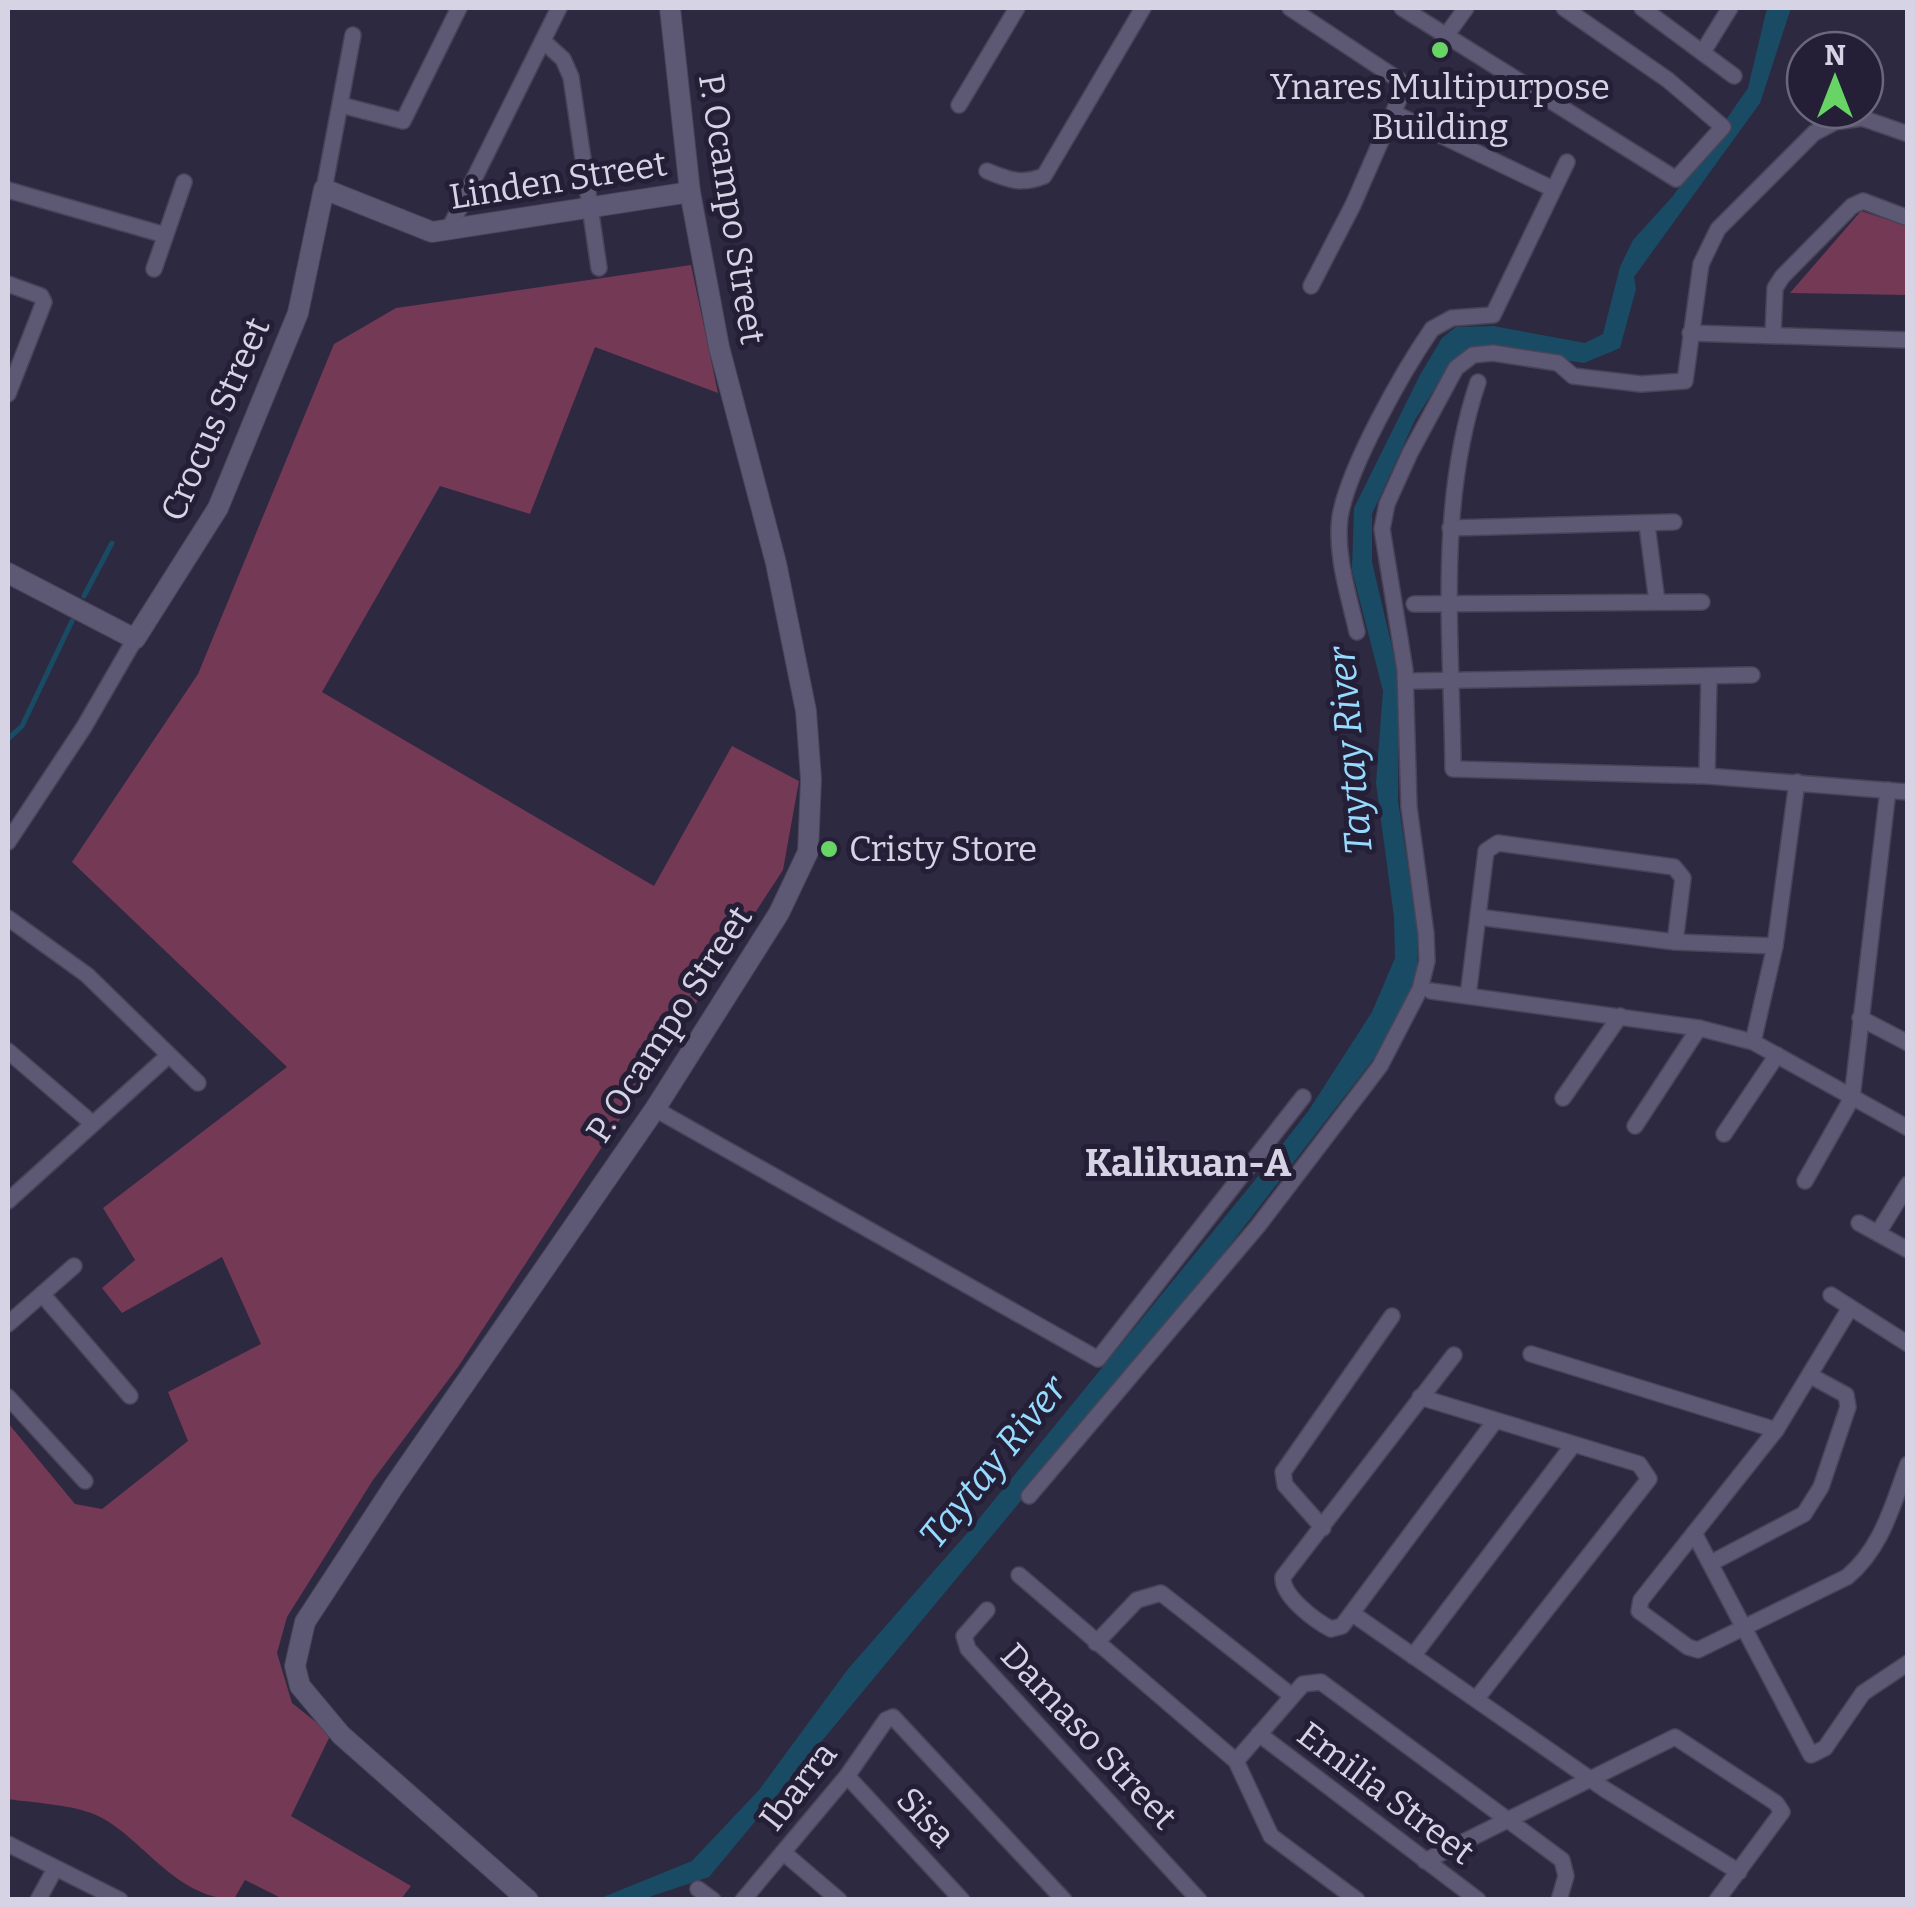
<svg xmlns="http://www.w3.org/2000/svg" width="1915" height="1907" font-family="Bitter,serif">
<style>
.green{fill:#743955}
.water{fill:#194c64}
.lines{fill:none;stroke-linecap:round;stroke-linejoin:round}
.stream{stroke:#194c64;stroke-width:5}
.minor-casing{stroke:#484458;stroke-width:18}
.tertiary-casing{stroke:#484458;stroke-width:22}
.minor{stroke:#5d5874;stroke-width:15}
.tertiary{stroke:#5d5874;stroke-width:20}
.poi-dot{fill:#68d465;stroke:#241f37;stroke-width:4}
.labels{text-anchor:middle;stroke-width:10;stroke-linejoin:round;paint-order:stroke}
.poi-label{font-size:35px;fill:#d6d4e4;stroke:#241f37}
.street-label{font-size:35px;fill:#d6d4e4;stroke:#241f37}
.water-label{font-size:38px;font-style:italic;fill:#96dafe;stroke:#241f37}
.neighbourhood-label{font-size:38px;font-weight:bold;fill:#d6d4e4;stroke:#241f37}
</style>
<rect width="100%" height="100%" fill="#2d2941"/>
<!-- green -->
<g class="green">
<path d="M1861,211L1907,226V295L1790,293Z"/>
<path d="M691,265L718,393L595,347L530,514L440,486L322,692L654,886L732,746L799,781L783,870L458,1367L373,1480L287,1617L277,1653L292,1703L331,1734L291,1816L411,1886L401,1899H283L245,1880L234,1899C173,1899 138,1830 91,1813C66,1804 34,1803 8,1799V1423L75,1504L102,1509L188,1441L168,1392L261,1344L222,1257L122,1313L102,1288L135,1260L103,1208L287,1067L72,862L198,674L334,344L396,308Z"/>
</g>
<!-- water -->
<path class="water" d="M1767,8H1791L1760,103L1634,277L1636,289L1620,348L1584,363L1513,352L1449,366L1415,420L1372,514V562L1399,677L1398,801L1418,934L1417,980L1392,1035L1189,1298L709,1877L643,1899L596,1900L692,1861L759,1790L848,1669L969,1531L1255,1180L1309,1110L1372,1012L1395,958L1394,917L1376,783L1383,691L1352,570L1354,508L1420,375L1442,338L1456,327L1493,326L1585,343L1603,334L1620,267L1633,240L1673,196L1748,88Z"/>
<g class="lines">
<!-- stream -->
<g class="stream">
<path d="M84,596L112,543"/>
<path d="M8,739L22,726L72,621"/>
</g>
<!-- minor casing -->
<g class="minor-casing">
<g id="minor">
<path d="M1290,8L1399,80L1404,88L1353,205L1311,286"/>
<path d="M1402,8L1676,179L1723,127L1668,80L1564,8"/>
<path d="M1642,8L1734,76"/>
<path d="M1445,37L1466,8"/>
<path d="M543,41L563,59L571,77L599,268"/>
<path d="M1704,50L1730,8"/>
<path d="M341,105L403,121L459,8"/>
<path d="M959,105L1017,8"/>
<path d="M1394,113L1553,189"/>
<path d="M987,171C1009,180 1021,185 1044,176L1143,8"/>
<path d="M324,189L353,35"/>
<path d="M8,190L165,235"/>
<path d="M448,231L559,8"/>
<path d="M154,269L184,182"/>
<path d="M8,284L41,296L44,302L8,394"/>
<path d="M1690,333L1908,340"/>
<path d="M1773,334L1775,288L1782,277L1852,206L1863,201L1908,218"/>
<path d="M1478,382C1436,506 1452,640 1453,769L1707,776L1908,792"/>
<path d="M1647,525L1657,602"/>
<path d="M1450,528L1674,522"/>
<path d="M1414,604L1702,602"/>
<path d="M1357,632C1349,596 1335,555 1340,517C1348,468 1403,371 1432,329L1452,318L1493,315L1567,162"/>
<path d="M1413,681L1752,675"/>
<path d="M1707,776L1709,676"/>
<path d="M8,842L84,727L135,639"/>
<path d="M1478,917L1675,942L1775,946"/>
<path d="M8,918L87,975L198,1083"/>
<path d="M1431,991L1699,1028L1753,1042L1908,1128"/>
<path d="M1468,996L1486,851L1498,843L1674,867L1683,878L1675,942"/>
<path d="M1860,1018L1908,1043"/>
<path d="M1753,1042L1775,946L1797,782"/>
<path d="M8,1051L93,1124"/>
<path d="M1563,1098L1620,1016"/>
<path d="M655,1109L1098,1359L1303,1097"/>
<path d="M1635,1126L1699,1028"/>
<path d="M1724,1134L1777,1055"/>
<path d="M1805,1181L1852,1098L1888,790"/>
<path d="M8,1201L168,1056"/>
<path d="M1859,1223L1908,1250"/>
<path d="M1878,1233L1908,1184"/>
<path d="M42,1294L130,1396"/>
<path d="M1831,1295L1908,1344"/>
<path d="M1850,1308L1776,1430L1641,1600L1639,1611L1688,1647L1698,1650L1847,1577C1882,1548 1892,1506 1908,1464"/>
<path d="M8,1324L74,1266"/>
<path d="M1531,1354L1776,1430"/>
<path d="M1454,1355L1283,1577C1282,1596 1314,1620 1331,1629L1342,1626L1495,1421"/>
<path d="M8,1397L85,1481"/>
<path d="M1420,1397L1639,1464L1649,1479L1477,1698"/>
<path d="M1029,1496L1258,1226L1380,1066L1420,989L1427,961L1426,934L1409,807L1405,670L1382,529L1387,504L1410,453L1456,368L1473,355L1493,353L1558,363L1573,376L1641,384L1685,381L1701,264L1718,229L1814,133L1835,122L1862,118L1908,134"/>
<path d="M1323,1528L1285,1485L1283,1472L1392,1316"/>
<path d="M1694,1533L1811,1755L1825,1748L1863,1693L1908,1663"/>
<path d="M1711,1563L1804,1514L1821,1487L1848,1407L1846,1395L1811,1376"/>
<path d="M1019,1575L1236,1761L1271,1836L1357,1900"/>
<path d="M987,1610L964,1636L968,1649L1199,1900"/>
<path d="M1353,1614L1606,1790L1739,1872"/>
<path d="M1096,1643L1137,1600L1161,1593L1292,1696"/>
<path d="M1413,1656L1573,1445"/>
<path d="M1259,1734L1478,1900"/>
<path d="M1236,1761L1303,1684L1321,1682L1562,1860L1566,1876L1559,1900"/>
<path d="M847,1776L962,1900"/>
<path d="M8,1844L120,1900"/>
<path d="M784,1853L839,1900"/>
<path d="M1425,1861L1675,1737L1776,1803L1782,1812L1717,1900"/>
<path d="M698,1889L713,1900"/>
<path d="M38,1900L55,1869"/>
<path d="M743,1900L847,1776L886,1720L893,1717L1064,1900"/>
</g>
</g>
<!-- tertiary casing -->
<g class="tertiary-casing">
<g id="tertiary">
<path d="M8,573L135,639L218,508L298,313L324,189L432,232L690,192"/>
<path d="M528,1900L341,1735L300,1686L295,1666L305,1622L394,1486L655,1109L779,913L808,852L811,779L806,711L776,563L719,347L690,192L670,8"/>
</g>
</g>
<!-- minor -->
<use href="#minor" class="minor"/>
<!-- tertiary -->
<use href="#tertiary" class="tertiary"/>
</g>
<!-- markers -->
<g class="poi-dot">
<circle cx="1440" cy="50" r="10"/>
<circle cx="829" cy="849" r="10"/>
</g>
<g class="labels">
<!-- poi labels -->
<g class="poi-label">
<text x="1440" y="99">Ynares Multipurpose<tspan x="1440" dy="40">Building</tspan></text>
<text x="849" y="861" text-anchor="start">Cristy Store</text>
</g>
<!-- street labels -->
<g class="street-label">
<text transform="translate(558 180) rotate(-9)" y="12">Linden Street</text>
<text transform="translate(732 209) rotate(81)" y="12">P. Ocampo Street</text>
<text transform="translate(215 419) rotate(-66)" y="12">Crocus Street</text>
<text transform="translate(669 1024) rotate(-57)" y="12">P. Ocampo Street</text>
<text transform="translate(1089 1736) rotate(47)" y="12">Damaso Street</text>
<text transform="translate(798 1786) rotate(-52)" y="12">Ibarra</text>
<text transform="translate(1386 1793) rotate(37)" y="12">Emilia Street</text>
<text transform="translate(926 1817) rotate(47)" y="12">Sisa</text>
</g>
<!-- water labels -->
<g class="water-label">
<text transform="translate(1350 751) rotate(-95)" y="13">Taytay River</text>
<text transform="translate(993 1462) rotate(-51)" y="13">Taytay River</text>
</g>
<!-- neighbourhood labels -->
<g class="neighbourhood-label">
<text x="1188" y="1176">Kalikuan-A</text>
</g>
</g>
<!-- border -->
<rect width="1915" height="1907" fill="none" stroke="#d6d4e4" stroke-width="20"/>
<!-- north arrow -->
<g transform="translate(1835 80)"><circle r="48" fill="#241f37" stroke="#6b677c" stroke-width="2.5"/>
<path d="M0-8L18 38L0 25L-18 38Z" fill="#68d465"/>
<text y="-15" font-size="28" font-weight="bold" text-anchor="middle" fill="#d6d4e4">N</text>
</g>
</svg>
